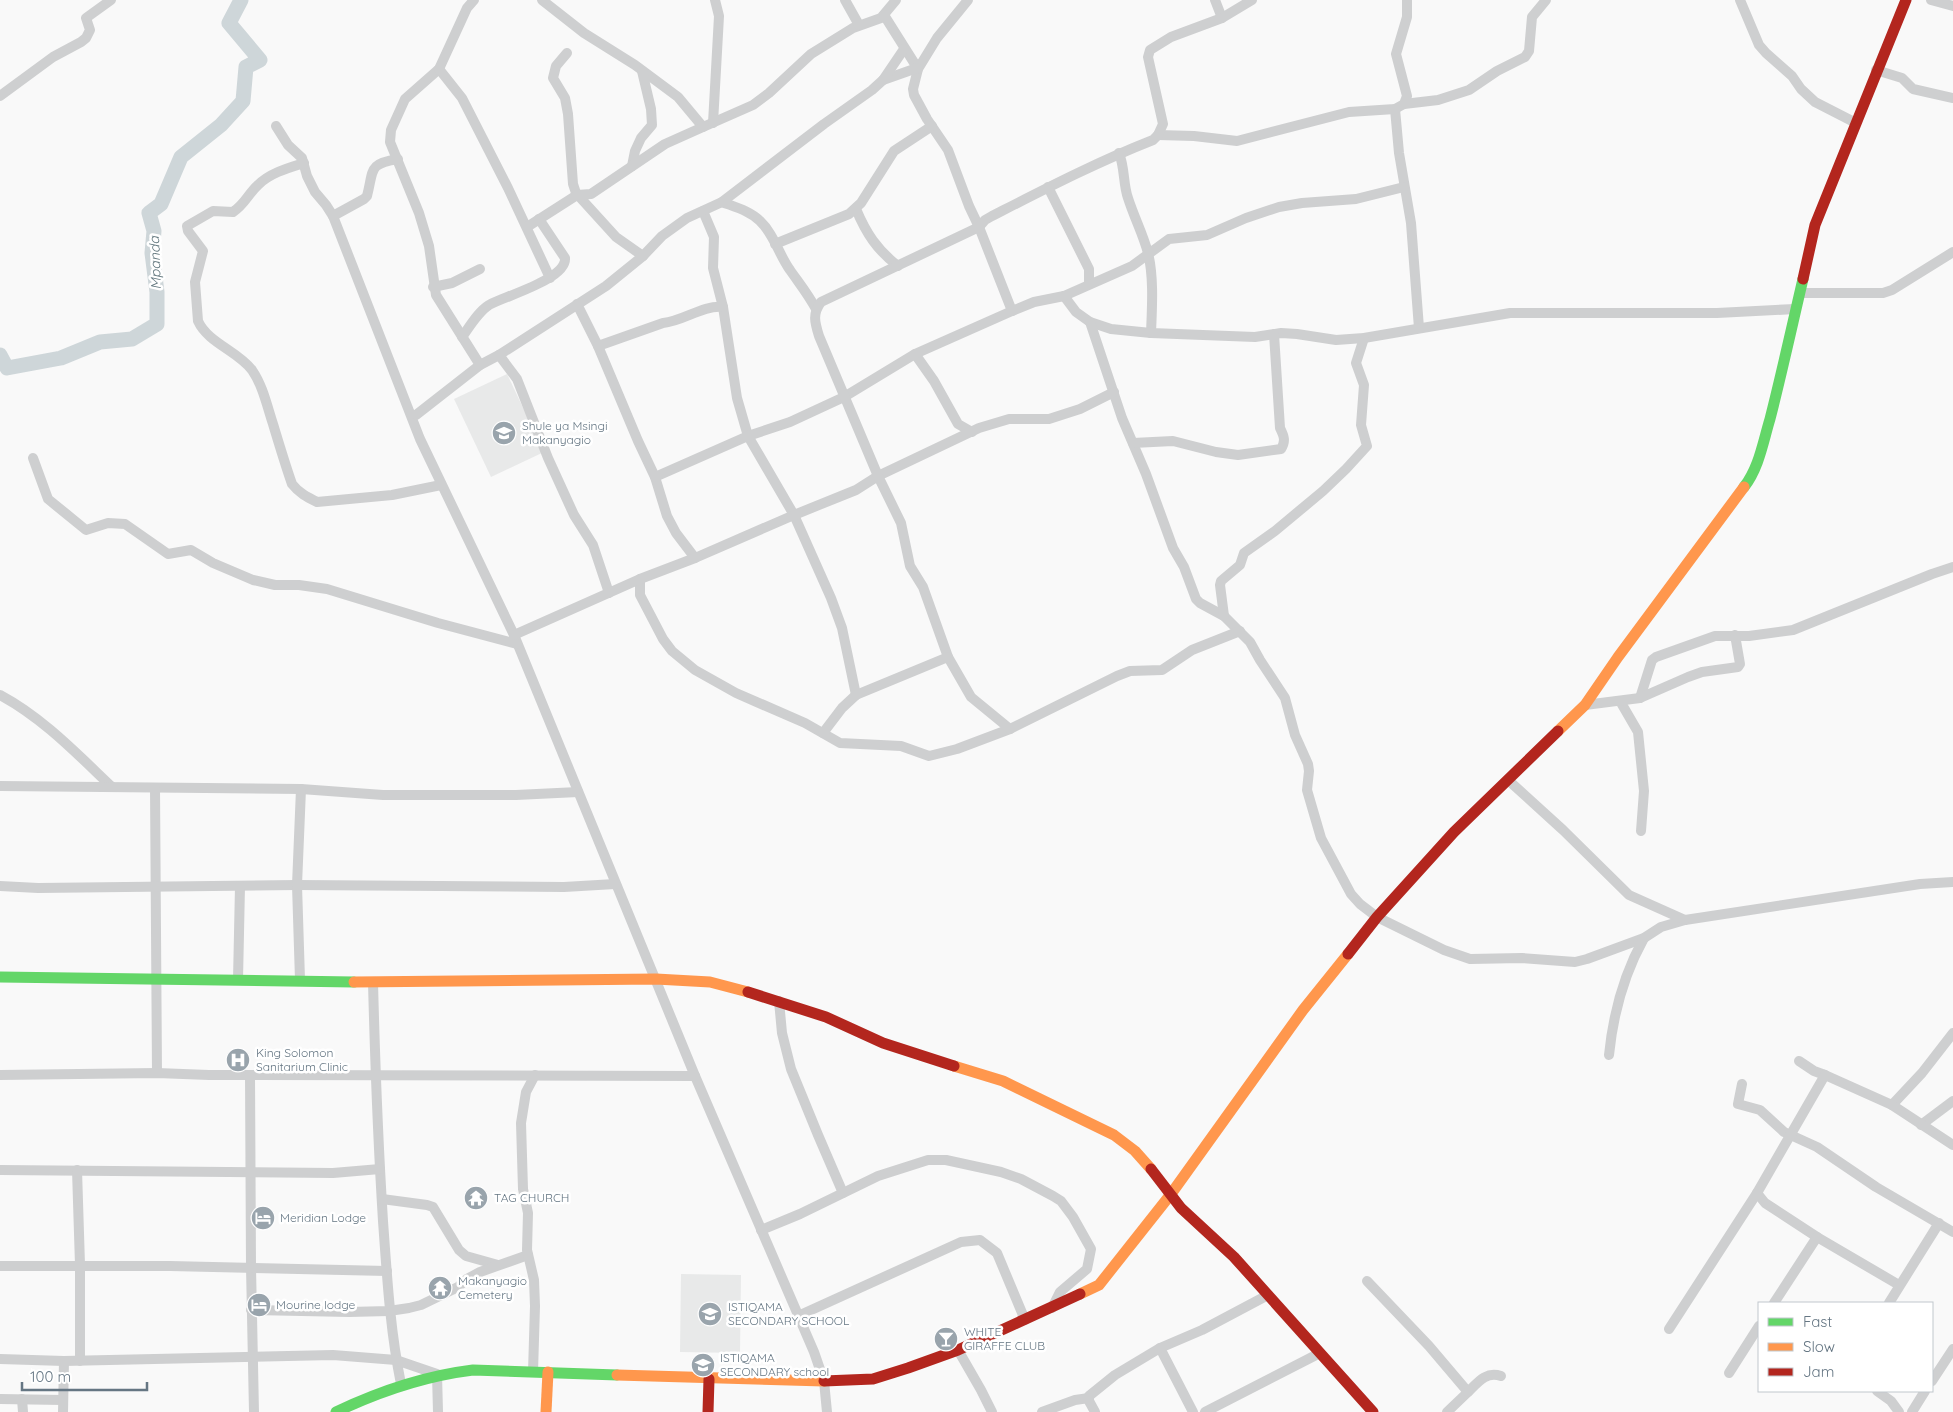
<svg xmlns="http://www.w3.org/2000/svg" width="1953" height="1412" font-family="Quicksand,sans-serif">
<style>
.built{fill:#e8e9e9}
.lines{fill:none;stroke-linecap:round;stroke-linejoin:round}
.river{stroke:#ced6d9;stroke-width:15}
.street{stroke:#cecfd0;stroke-width:10}
.fast{stroke:#63d668;stroke-width:11}
.slow{stroke:#ff974d;stroke-width:11}
.jam{stroke:#b3261e;stroke-width:11}
.labels{text-anchor:middle;stroke-width:5;stroke-linejoin:round;paint-order:stroke}
.poi-label{font-size:12px;fill:#657683;stroke:#fff;text-anchor:start}
.water-label{font-size:14px;font-style:italic;fill:#60757c;stroke:#fff}
</style>
<rect width="100%" height="100%" fill="#f9f9f9"/>
<!-- built -->
<g class="built">
<path d="M507,374L544,452L491,477L454,399Z"/>
<path d="M681,1274L741,1275L740,1353L680,1352Z"/>
</g>
<g class="lines">
<!-- river -->
<path class="river" d="M0,355L7,368L61,358L100,342L132,339L157,324V292L152,253L154,231L149,213L161,204L181,157L221,125L243,101L246,67L260,60L229,23L241,0"/>
<!-- street -->
<g class="street">
<path d="M474,0L467,8L439,69L405,99L391,130L390,142L419,213L429,246L436,295L480,365"/>
<path d="M542,0L584,33L635,65L678,97L703,127L753,105L769,93L811,54L853,28L881,18L896,0"/>
<path d="M845,0L859,25"/>
<path d="M968,0L937,38L918,69L913,89L914,95L927,119L948,150L969,206L979,227L1012,311"/>
<path d="M1215,0L1222,18"/>
<path d="M1740,0L1759,45L1766,53L1792,76L1801,89L1815,102L1856,123"/>
<path d="M1931,0L1953,6"/>
<path d="M884,15L918,69"/>
<path d="M567,53L556,66L553,78L565,98L568,114L573,184L576,193L616,237L643,256"/>
<path d="M439,69L462,98L508,188L550,278"/>
<path d="M1876,70L1902,78L1913,89L1953,98"/>
<path d="M883,80L917,68"/>
<path d="M0,96L53,57L81,42L86,38L90,30L86,18L111,0"/>
<path d="M1404,104L1438,100L1469,90L1497,71L1525,57L1529,51L1532,17L1546,0"/>
<path d="M1395,109L1399,153L1411,223L1419,328"/>
<path d="M713,123L719,16L715,0"/>
<path d="M276,126L288,145L302,158L307,176L315,192L326,205L333,216L420,439L514,635L695,1076L814,1352L824,1381L827,1412"/>
<path d="M1158,135L1194,136L1237,141L1349,112L1395,109L1404,104L1407,96L1396,54L1407,17V0"/>
<path d="M1119,153C1125,168 1123,184 1128,198C1134,217 1143,234 1148,253C1154,277 1152,308 1151,333"/>
<path d="M304,163C288,168 270,173 258,185C248,194 245,204 233,212L213,211L187,226L188,231L203,251L195,282L198,321C208,343 238,351 252,370C263,386 267,406 273,424C279,444 285,464 292,484C299,493 307,497 317,502L392,495L441,485"/>
<path d="M632,166L635,151L641,138L652,125L651,109L642,71"/>
<path d="M1048,187L1089,269V284"/>
<path d="M722,202C735,207 750,211 760,221C774,234 779,255 790,270C799,283 808,294 816,309"/>
<path d="M856,209C866,233 877,250 898,266"/>
<path d="M703,211L714,237L713,268L723,307L737,398L748,436L794,515L831,598L842,628L856,695"/>
<path d="M333,216L364,199L367,196C374,169 368,164 398,159"/>
<path d="M527,227L577,195L591,194L665,144L703,127"/>
<path d="M775,244L849,214L861,203L894,151L932,126"/>
<path d="M433,287L452,283L480,269"/>
<path d="M1800,293H1883L1892,290L1953,252"/>
<path d="M1064,296L1076,312L1090,322L1111,329L1151,333L1255,337L1281,333L1297,334L1336,340L1364,338L1510,313H1717L1795,309"/>
<path d="M577,304L598,346L638,441L655,477L667,516L676,533L695,558"/>
<path d="M1090,322L1122,418L1146,474L1173,548L1184,567L1196,599L1200,603L1224,616L1250,642L1260,660L1285,698L1295,735L1308,764L1309,771L1307,790L1321,838L1351,894L1360,904L1377,917L1444,950L1470,959L1522,958L1575,962L1587,959L1644,938L1661,927L1685,920L1920,884L1953,882"/>
<path d="M462,337C470,326 478,312 489,305C505,296 567,279 565,258L539,219"/>
<path d="M598,346L663,323C684,321 702,305 723,307"/>
<path d="M915,354L934,381L958,424L972,432"/>
<path d="M499,355L517,379L548,458L574,515L593,545L609,593"/>
<path d="M416,415L480,365L499,355L606,286L643,256L662,236L687,218L722,202L824,124L872,90L883,80L904,49"/>
<path d="M1133,443L1173,441L1216,452L1238,455L1281,449C1286,441 1284,436 1280,428L1274,334"/>
<path d="M33,458L48,499L86,530L108,523L125,524L168,554L191,550L213,563L253,580L275,585H299L327,589L438,623L517,644"/>
<path d="M655,477L748,436L790,422L844,397L915,354L1012,311L1034,302L1064,296L1132,266L1169,239L1207,235L1246,218L1279,207L1302,203L1356,199L1404,187"/>
<path d="M640,579V595L663,639L672,651L695,670L736,693L805,723L840,743L901,746L929,756L957,749L1010,729L1117,676L1130,671L1162,670L1192,650L1240,631"/>
<path d="M1224,616L1220,585L1221,581L1240,565L1244,553L1275,531L1323,491L1346,469L1367,446L1361,425L1364,385L1356,363L1364,338"/>
<path d="M514,635L640,579L695,558L794,515L856,490L878,476L979,428L1009,419H1049L1080,409L1114,392"/>
<path d="M0,695C43,718 77,754 112,787"/>
<path d="M1640,698L1652,660L1656,657L1715,636H1749L1793,630L1932,574L1953,567"/>
<path d="M1620,701L1638,732L1644,791L1641,831"/>
<path d="M1585,705L1640,698L1688,677L1702,672L1738,667L1740,664L1735,635"/>
<path d="M1010,729L971,697L948,657L923,587L910,566L901,523L878,476L819,336C815,323 812,314 821,302L979,227L985,220L992,216C1045,189 1097,162 1153,140L1158,135L1163,124L1148,57L1150,50L1171,37L1222,18L1252,0"/>
<path d="M823,733L842,708L856,695L948,657"/>
<path d="M1508,780L1563,830L1629,895L1685,920"/>
<path d="M0,786L301,789L383,795H516L578,792"/>
<path d="M155,788L157,1073"/>
<path d="M0,886L38,888L297,885L564,887L615,884"/>
<path d="M238,980L240,886"/>
<path d="M300,980L297,885L301,789"/>
<path d="M373,982C375,1061 378,1141 383,1221C387,1276 390,1330 401,1384"/>
<path d="M779,1001L782,1033L791,1069L818,1135L843,1193"/>
<path d="M1609,1055C1613,1015 1624,974 1644,938"/>
<path d="M1799,1061L1814,1071L1825,1075"/>
<path d="M0,1075L157,1073L209,1075L695,1076"/>
<path d="M250,1075L251,1267L254,1412"/>
<path d="M1742,1084L1738,1104L1760,1110L1784,1132L1817,1147L1876,1187L1953,1232"/>
<path d="M1892,1105L1922,1073L1953,1033"/>
<path d="M1921,1125L1953,1101"/>
<path d="M0,1170L333,1173L380,1169"/>
<path d="M77,1170L80,1265V1361"/>
<path d="M1757,1193L1765,1203L1817,1237L1899,1285"/>
<path d="M382,1199L427,1205L433,1207L459,1250L466,1256L498,1265"/>
<path d="M761,1230L800,1214L878,1176L928,1160H946L1001,1172L1021,1179L1053,1196L1061,1201L1073,1217L1091,1249L1087,1269L1060,1292L1052,1308"/>
<path d="M0,1266H170L387,1271"/>
<path d="M1367,1281L1429,1346L1468,1392L1447,1412"/>
<path d="M1774,1303L1817,1237"/>
<path d="M1889,1303L1939,1223"/>
<path d="M251,1310L349,1312L389,1311L409,1308L421,1305L458,1287L467,1279L480,1272L528,1255"/>
<path d="M798,1316L961,1242L980,1240L997,1253L1025,1320"/>
<path d="M1669,1329L1757,1193L1825,1075L1892,1105L1953,1145"/>
<path d="M1160,1348L1193,1412"/>
<path d="M958,1350L981,1390L992,1412"/>
<path d="M0,1359L64,1361L333,1355L396,1360L437,1374L438,1412"/>
<path d="M533,1372L535,1306L534,1280L527,1250L528,1213L523,1189L521,1123L526,1092L535,1075"/>
<path d="M1729,1373L1759,1326"/>
<path d="M1932,1381L1953,1349"/>
<path d="M1877,1391L1891,1401L1899,1412"/>
<path d="M1468,1392C1478,1382 1486,1371 1501,1376"/>
<path d="M0,1399L63,1400"/>
<path d="M22,1399L23,1412"/>
<path d="M63,1412L64,1361"/>
<path d="M1042,1412L1075,1400L1089,1398"/>
<path d="M1095,1412L1089,1401V1396L1115,1375L1160,1348L1202,1330L1268,1295"/>
<path d="M1205,1412L1320,1353"/>
<path d="M1912,1412L1925,1391"/>
</g>
<!-- fast -->
<g class="fast">
<path d="M1744,487C1759,468 1763,442 1770,419C1782,372 1792,326 1803,279"/>
<path d="M0,977L354,982"/>
<path d="M336,1412C380,1391 424,1376 473,1370L617,1375"/>
</g>
<!-- slow -->
<g class="slow">
<path d="M1558,731L1585,705L1618,657L1744,487"/>
<path d="M354,982L656,979L710,982L748,992"/>
<path d="M954,1066L1003,1081L1114,1135L1135,1151L1151,1169"/>
<path d="M1080,1294L1099,1285L1171,1194L1303,1010L1348,954"/>
<path d="M617,1375L824,1381"/>
<path d="M546,1412L548,1372"/>
</g>
<!-- jam -->
<g class="jam">
<path d="M1803,279L1815,225L1906,0"/>
<path d="M1348,954L1377,917L1454,832L1558,731"/>
<path d="M748,992L826,1017L883,1043L954,1066"/>
<path d="M1151,1169L1181,1208L1234,1257L1373,1412"/>
<path d="M824,1381L873,1379L908,1368L958,1350L1080,1294"/>
<path d="M708,1412L709,1379"/>
</g>
</g>
<!-- icons -->
<defs>
<g id="school-disc" transform="scale(1.25)"><circle r="9.5" fill="#99a4ac" stroke="#fff"/><path d="M0-5L7-2L0 1L-7-2ZM-4 1L0 2.5L4 1V4Q0 6-4 4Z" fill="#fff"/></g>
<g id="hospital-disc" transform="scale(1.25)"><circle r="9.5" fill="#99a4ac" stroke="#fff"/><path d="M-5-5h3v3.5h4V-5h3V5h-3V1.5h-4V5h-3Z" fill="#fff"/></g>
<g id="temple-disc" transform="scale(1.25)"><circle r="9.5" fill="#99a4ac" stroke="#fff"/><path d="M0-6L5-2H3V0L6.5 2.5H4V6H1.5V3h-3V6H-4V2.5H-6.5L-3 0V-2H-5Z" fill="#fff"/></g>
<g id="hotel-disc" transform="scale(1.25)"><circle r="9.5" fill="#99a4ac" stroke="#fff"/><path d="M-6-4.5h1.5V1H6V5H4.5V3h-9V5H-6ZM-4 0a1.8 1.8 0 1 1 3.6 0ZM.5 0V-2.5h3Q6-2.5 6 0Z" fill="#fff"/></g>
<g id="bar-disc" transform="scale(1.25)"><circle r="9.5" fill="#99a4ac" stroke="#fff"/><path d="M-6-5H6L.8 .8V4.5H3.5V6h-7V4.5H-.8V.8Z" fill="#fff"/></g>
</defs>
<g fill-rule="evenodd">
<use href="#school-disc" x="504" y="433"/>
<use href="#hospital-disc" x="238" y="1060"/>
<use href="#temple-disc" x="476" y="1198"/>
<use href="#hotel-disc" x="263" y="1218"/>
<use href="#temple-disc" x="440" y="1288"/>
<use href="#hotel-disc" x="259" y="1305"/>
<use href="#school-disc" x="710" y="1314"/>
<use href="#bar-disc" x="946" y="1339"/>
<use href="#school-disc" x="703" y="1365"/>
</g>
<g class="labels">
<!-- poi labels -->
<g class="poi-label">
<text x="522" y="430">Shule ya Msingi<tspan x="522" dy="14">Makanyagio</tspan></text>
<text x="256" y="1057">King Solomon<tspan x="256" dy="14">Sanitarium Clinic</tspan></text>
<text x="494" y="1202">TAG CHURCH</text>
<text x="280" y="1222">Meridian Lodge</text>
<text x="458" y="1285">Makanyagio<tspan x="458" dy="14">Cemetery</tspan></text>
<text x="276" y="1309">Mourine lodge</text>
<text x="728" y="1311">ISTIQAMA<tspan x="728" dy="14">SECONDARY SCHOOL</tspan></text>
<text x="964" y="1336">WHITE<tspan x="964" dy="14">GIRAFFE CLUB</tspan></text>
<text x="720" y="1362">ISTIQAMA<tspan x="720" dy="14">SECONDARY school</tspan></text>
</g>
<!-- water labels -->
<g class="water-label">
<text transform="translate(155 263) rotate(-92)" y="5">Mpanda</text>
</g>
</g>
<!-- legend -->
<rect x="1758" y="1302" width="175" height="90" fill="#ffffff" stroke="#c1c8cd"/>
<rect x="1768" y="1318" width="25" height="8" fill="#63d668" stroke="#c1c8cd"/>
<text x="1803" y="1327" font-size="15" fill="#657683">Fast</text>
<rect x="1768" y="1343" width="25" height="8" fill="#ff974d" stroke="#c1c8cd"/>
<text x="1803" y="1352" font-size="15" fill="#657683">Slow</text>
<rect x="1768" y="1368" width="25" height="8" fill="#b3261e" stroke="#c1c8cd"/>
<text x="1803" y="1377" font-size="15" fill="#657683">Jam</text>
<!-- scale -->
<path d="M22 1382v8h125v-8" fill="none" stroke="#657683" stroke-width="2.5"/>
<text x="30" y="1382" font-size="15" fill="#657683" stroke="#ffffff" stroke-width="4" paint-order="stroke">100 m</text>
</svg>
